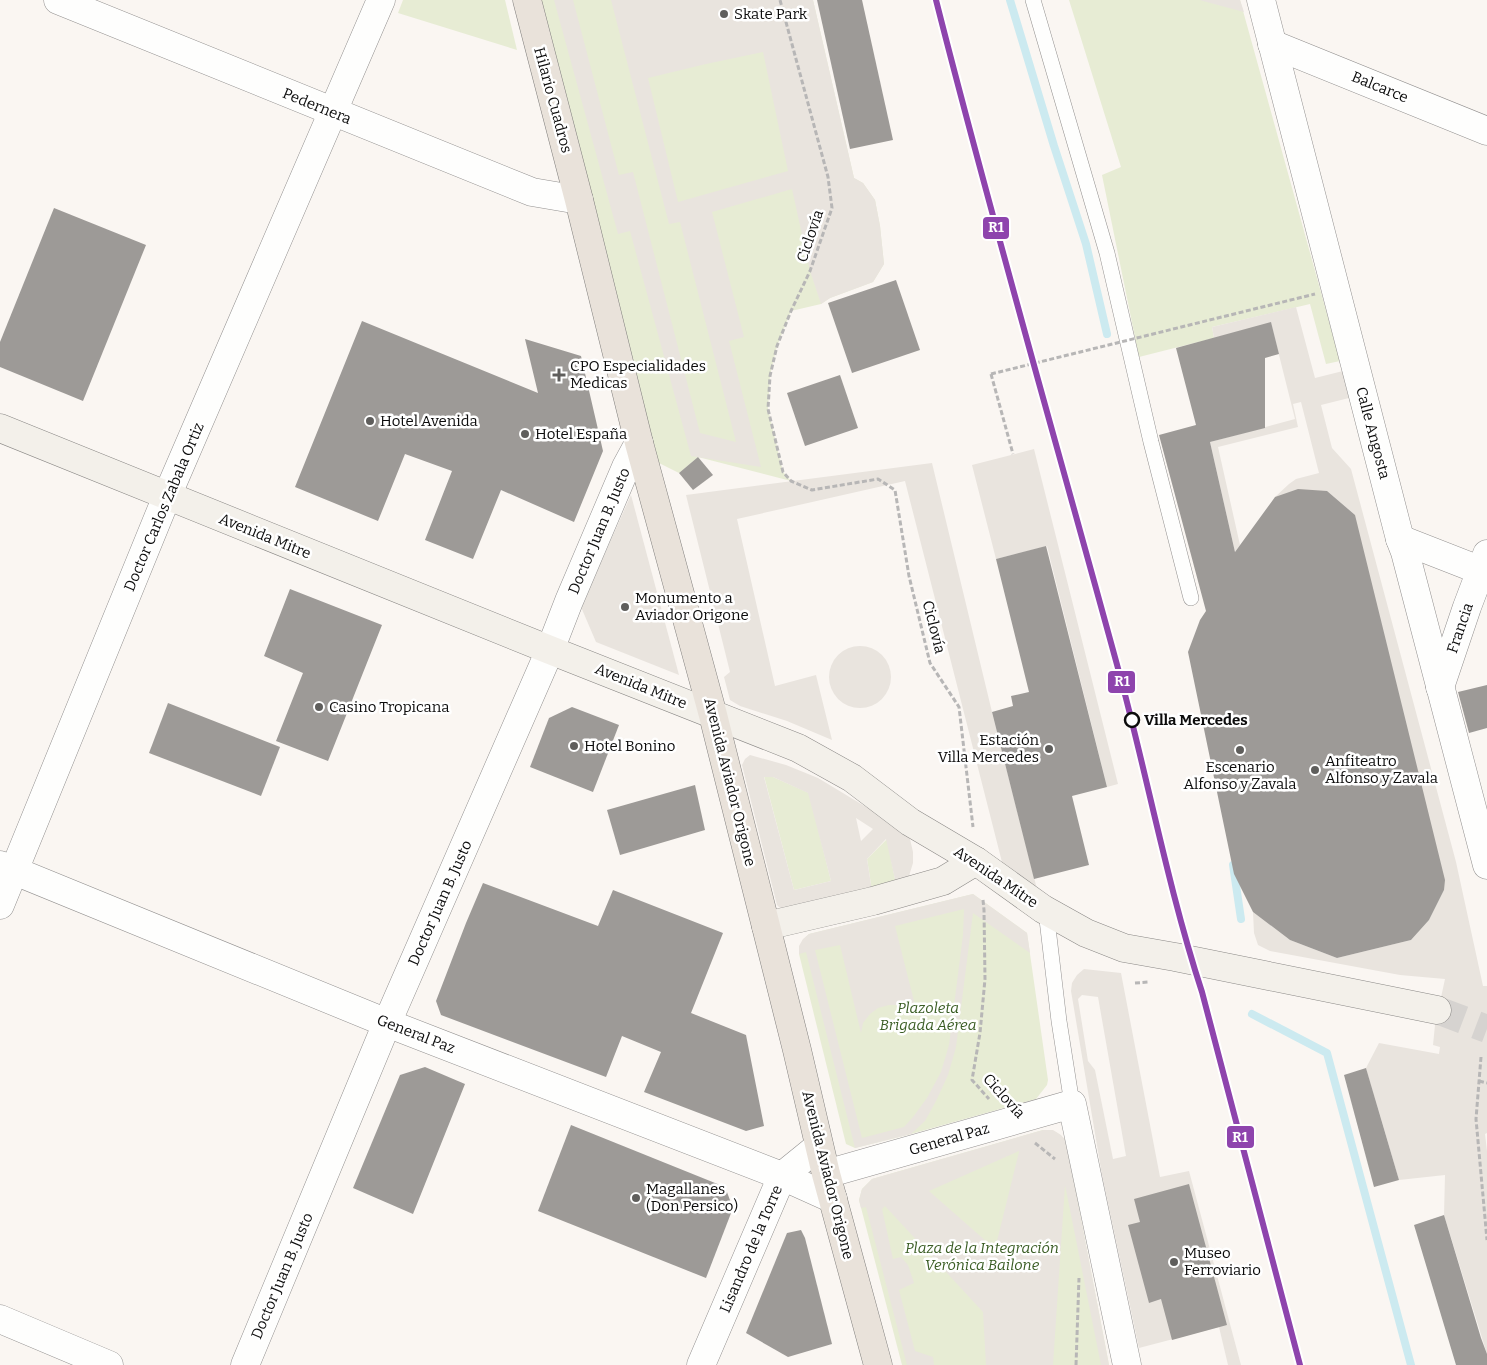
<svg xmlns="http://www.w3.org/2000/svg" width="1487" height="1365" font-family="Bitter,serif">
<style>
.green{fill:#e7ecd4}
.plaza{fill:#e9e4de;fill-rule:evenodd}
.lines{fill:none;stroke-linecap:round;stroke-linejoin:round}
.stream{stroke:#cceaf0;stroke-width:8}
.building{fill:#9d9a97}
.secondary-tunnel{stroke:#d6d3d0;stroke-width:28;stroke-dasharray:28 14;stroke-linecap:butt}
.service-casing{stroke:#939190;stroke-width:16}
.minor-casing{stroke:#939190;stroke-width:29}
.tertiary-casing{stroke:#939190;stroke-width:29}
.secondary-casing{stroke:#8a8886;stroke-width:29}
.primary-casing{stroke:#807f7d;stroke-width:29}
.path{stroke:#b7b6b6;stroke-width:3;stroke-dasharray:5 2.5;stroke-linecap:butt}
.service{stroke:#fefefd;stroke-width:15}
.minor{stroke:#fefefd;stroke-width:28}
.tertiary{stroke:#fefefd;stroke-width:28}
.secondary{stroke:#f3f0ea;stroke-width:28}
.primary{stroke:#e9e2da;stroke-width:28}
.path-bridge{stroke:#b7b6b6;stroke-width:3;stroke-dasharray:5 2.5;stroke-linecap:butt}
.rail-1-casing{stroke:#fff;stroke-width:10}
.rail-1{stroke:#8e44ad;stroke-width:6}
.poi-dot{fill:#5f5e5c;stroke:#fff;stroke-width:2}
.stop-dot{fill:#fff;stroke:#0c0c0c;stroke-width:2.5}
.labels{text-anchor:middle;stroke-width:5;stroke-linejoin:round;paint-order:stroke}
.poi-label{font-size:15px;fill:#0c0c0c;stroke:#fff;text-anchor:start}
.street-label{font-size:15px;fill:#0c0c0c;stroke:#fff}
.stop-label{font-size:15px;font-weight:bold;fill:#0c0c0c;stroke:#fff;text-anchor:start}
.park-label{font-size:15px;font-style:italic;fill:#3a5d24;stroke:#fff}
.line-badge{stroke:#fff;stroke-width:2}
.badge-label{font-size:14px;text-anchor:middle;font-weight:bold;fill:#fff}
</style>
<rect width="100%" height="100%" fill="#faf6f2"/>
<!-- green -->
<g class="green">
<path d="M403,0H505L517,50L398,13Z"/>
<path d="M538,0H813L854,178L863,183L875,200L880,226L884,264L873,282L830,298L821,304L791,311L777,346L770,375L768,409L783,472L791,481L698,457L679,473L657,462Z"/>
<path d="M1069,0H1240L1340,361L1326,364L1310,304L1212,327L1214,338L1139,357L1102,175L1121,167Z"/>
<path d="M764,776L773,777L809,793L831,881L794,890Z"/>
<path d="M887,839L896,884L872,891L867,859Z"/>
<path d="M973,894L1027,933L1048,1080L1047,1085L1036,1099L911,1134L855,1148L846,1144L799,954C799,945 802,940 809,934Z"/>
<path d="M1043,1130C1054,1130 1059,1133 1066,1141L1109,1365H902L859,1200L862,1189L872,1179Z"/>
</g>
<!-- plaza -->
<g class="plaza">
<path d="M554,0H573L619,175L633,172L700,433L736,442L680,222L669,224L611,0H813L854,178L863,183L875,200L880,226L884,264L873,282L830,298L821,304L810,271L792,189L712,212L744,337L729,341L761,467L691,456L630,231L618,234ZM763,52L788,171L678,202L648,78L706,64Z"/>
<path d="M1200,0H1240L1244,12L1203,1Z"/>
<path d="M1296,307L1315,378L1343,371L1349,398L1321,405L1332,448L1351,469L1456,862L1483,986H1487V1133L1485,1134L1487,1151V1354L1444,1215L1445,1175L1399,1180L1366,1068L1379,1043L1439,1054L1440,1047L1433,1045L1435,1025L1445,979L1400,975L1270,951L1258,945L1254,933L1253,912L1290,940L1337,958L1411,940L1429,920L1444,890L1275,497L1289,484L1296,479L1319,473L1301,402L1293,404L1298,427L1218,447L1240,545L1235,552L1210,442L1295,419L1271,323L1214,338L1212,327Z"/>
<path d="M1034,449L1118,784L1107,787L1047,546L996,559L972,465Z"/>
<path d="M932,463L992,712L1038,893L1003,866L905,481L737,519L775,686L816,675L832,740L787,721L740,706L730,700L724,677L730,672L686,495Z"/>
<path d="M631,495L679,675L596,642L581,607Z"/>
<circle cx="860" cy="677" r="31"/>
<path d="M750,755L786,765L818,778L881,816L910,839L913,852V863L909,876L896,884L886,839L867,859L872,891L783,911L777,905L742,765L745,759ZM764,777H773L808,793L831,881L794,890ZM856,818L873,829L861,841Z"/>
<path d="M973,894L1027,933L1030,953L973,913L956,1047L948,1075L936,1101L925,1121L911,1134L855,1148L806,952L799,954V946L803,939L809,934ZM964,909L963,935L949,1045L941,1072L927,1098L913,1117L904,1127L862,1138L815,950L840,945L861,1033L863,1023L870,1014L878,1008L889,1005H900L909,1010L918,1017L895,926Z"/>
<path d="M1084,969L1121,973L1160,1177L1189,1171L1241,1365H1228L1219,1327L1139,1348L1102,1175L1071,991L1072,983L1077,975ZM1082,995L1098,997L1126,1156L1113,1159L1095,1070L1088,1061L1078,999Z"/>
<path d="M1043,1130H1053L1061,1135L1066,1141L1109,1365H1101L1065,1185L1053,1365H986L983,1312L885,1206L882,1209L893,1259L901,1257L908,1265L914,1283L899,1290L915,1351L933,1357L934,1365H907L866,1207L861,1208L859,1200L862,1189L872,1179ZM1019,1151V1152L995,1249L929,1191Z"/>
</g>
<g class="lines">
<!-- stream -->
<g class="stream">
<path d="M1010,0L1054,146L1086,244L1107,334"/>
<path d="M1233,865L1241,919"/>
<path d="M1252,1014L1327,1053L1411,1365"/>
</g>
</g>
<!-- building -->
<g class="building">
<path d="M817,0H862L893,140L850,149Z"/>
<path d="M54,208L146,245L83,401L0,367V342Z"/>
<path d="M896,280L920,350L852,373L828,303Z"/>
<path d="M362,321L538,393L525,339L581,356L603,451L574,522L501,490L473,559L425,540L452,471L405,454L378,521L295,487Z"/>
<path d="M1271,322L1279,354L1265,358V428L1210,442L1235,552L1275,497L1298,489L1327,491L1355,515L1445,880L1444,890L1429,920L1411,940L1337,958L1290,940L1253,912L1234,874L1188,652L1200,620L1206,611L1159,435L1196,425L1176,348Z"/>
<path d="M840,375L858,428L805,446L787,393Z"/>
<path d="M698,457L713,475L693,490L679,473Z"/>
<path d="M1046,546L1107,787L1072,796L1089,865L1034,879L992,712L1013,706L1011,696L1029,692L996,559Z"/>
<path d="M290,589L382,625L328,761L276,741L303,673L264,656Z"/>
<path d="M1487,685V728L1469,733L1458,692Z"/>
<path d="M168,703L280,747L261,796L149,753Z"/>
<path d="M572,707L619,725L593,792L530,767L549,718Z"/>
<path d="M695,785L705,830L620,855L607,810Z"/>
<path d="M483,883L598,926L613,890L723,933L691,1013L746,1035L764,1126L746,1131L644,1092L661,1052L622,1036L606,1077L441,1015L436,1001L466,923Z"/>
<path d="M425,1067L465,1084L413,1214L353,1188L400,1075Z"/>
<path d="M1366,1068L1399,1180L1374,1187L1344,1075Z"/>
<path d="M571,1125L725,1187L733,1208L706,1278L538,1211Z"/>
<path d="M1189,1184L1227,1325L1172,1340L1161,1299L1149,1303L1128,1225L1140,1222L1134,1199Z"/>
<path d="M1444,1215L1481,1338L1487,1354V1365H1456L1414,1225Z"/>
<path d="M801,1230L805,1238L832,1344L788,1357L746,1333L787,1233Z"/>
</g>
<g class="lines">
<!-- secondary-tunnel -->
<path class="secondary-tunnel" d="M1437,1010L1487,1029"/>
<!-- service casing -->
<g class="service-casing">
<g id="service">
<path d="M1033,0L1107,253L1151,442L1191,598"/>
<path d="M1046,911L1059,1021L1072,1104"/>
</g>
</g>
<!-- minor casing -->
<g class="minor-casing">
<g id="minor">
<path d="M1261,0L1400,539L1405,552L1487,865"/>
<path d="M1272,44L1487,131"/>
<path d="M1400,539L1487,573"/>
<path d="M1440,687L1467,607L1487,554"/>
<path d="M0,865L387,1023L782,1176L833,1199"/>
<path d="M0,905L167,496L381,0"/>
<path d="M826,1174L1072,1104L1127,1365"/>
<path d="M0,1319L109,1365"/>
<path d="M245,1365L387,1023L550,650L569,601L626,467L639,443"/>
<path d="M701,1365L782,1176L819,1146"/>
</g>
</g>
<!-- tertiary casing -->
<g class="tertiary-casing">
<path id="tertiary" d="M58,0L532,192L579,200"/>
</g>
<!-- secondary casing -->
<g class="secondary-casing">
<g id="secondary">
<path d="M0,428L550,650L798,748L852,778L910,822L976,861L1043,909L1086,933L1124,948L1175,957L1437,1010"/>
<path d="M766,926L873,901L943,881L976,861"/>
</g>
</g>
<!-- primary casing -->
<g class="primary-casing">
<path id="primary" d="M527,0L579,200L639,443L713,715L797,1050L826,1174L878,1365"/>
</g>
<!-- path -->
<g class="path">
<path d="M780,0L828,177L832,208L810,271L791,311L777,346L770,376L768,409L783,472L791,481L812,490L878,479L895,490L909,576L930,663L959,707L973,827"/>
<path d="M991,374L1013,454"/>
<path d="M983,900L984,910L985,979L980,1033L972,1080L989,1099"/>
<path d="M1135,983L1149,982"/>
<path d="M1481,1057L1476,1119L1487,1240"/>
<path d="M1479,1081L1487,1083"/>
<path d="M1035,1143L1055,1159"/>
<path d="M1076,1365L1079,1278"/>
</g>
<!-- service -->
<use href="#service" class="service"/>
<!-- minor -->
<use href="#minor" class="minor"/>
<!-- tertiary -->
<use href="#tertiary" class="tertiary"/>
<!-- secondary -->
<use href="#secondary" class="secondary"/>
<!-- primary -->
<use href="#primary" class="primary"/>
<!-- path-bridge -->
<path class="path-bridge" d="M991,374L1315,294"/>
<!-- rail-1 casing -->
<g class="rail-1-casing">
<path id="rail-1" d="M936,0C994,229 1060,455 1122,683C1149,785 1169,891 1202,992L1300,1365"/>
</g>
<!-- rail-1 -->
<use href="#rail-1" class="rail-1"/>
</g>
<!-- markers -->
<g class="poi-dot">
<circle cx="724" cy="14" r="5"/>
<path d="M556.5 367.5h5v5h5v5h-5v5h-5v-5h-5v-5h5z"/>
<circle cx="370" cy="421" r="5"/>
<circle cx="525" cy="434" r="5"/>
<circle cx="625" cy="607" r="5"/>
<circle cx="319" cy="707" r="5"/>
<circle cx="574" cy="746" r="5"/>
<circle cx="1049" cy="749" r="5"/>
<circle cx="1240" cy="750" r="5"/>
<circle cx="1315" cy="770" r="5"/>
<circle cx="636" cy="1198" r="5"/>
<circle cx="1174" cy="1262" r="5"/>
</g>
<circle class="stop-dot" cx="1132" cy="720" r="7"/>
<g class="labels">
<!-- poi labels -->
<g class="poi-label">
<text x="734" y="19">Skate Park</text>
<text x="570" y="371">CPO Especialidades<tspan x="570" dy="17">Medicas</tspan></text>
<text x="380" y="426">Hotel Avenida</text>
<text x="535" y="439">Hotel España</text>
<text x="635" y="603">Monumento a<tspan x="635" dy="17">Aviador Origone</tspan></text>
<text x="329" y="712">Casino Tropicana</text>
<text x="1039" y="745" text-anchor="end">Estación<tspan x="1039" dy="17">Villa Mercedes</tspan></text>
<text x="584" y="751">Hotel Bonino</text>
<text x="1325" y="766">Anfiteatro<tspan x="1325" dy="17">Alfonso y Zavala</tspan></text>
<text x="1240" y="772" text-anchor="middle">Escenario<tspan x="1240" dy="17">Alfonso y Zavala</tspan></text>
<text x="646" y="1194">Magallanes<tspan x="646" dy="17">(Don Persico)</tspan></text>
<text x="1184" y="1258">Museo<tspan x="1184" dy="17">Ferroviario</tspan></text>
</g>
<!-- street labels -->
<g class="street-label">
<text transform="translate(1380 87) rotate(22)" y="5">Balcarce</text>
<text transform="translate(553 100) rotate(75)" y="5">Hilario Cuadros</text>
<text transform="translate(317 106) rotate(22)" y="5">Pedernera</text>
<text transform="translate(810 236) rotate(-71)" y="5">Ciclovía</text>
<text transform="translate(1373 433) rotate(75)" y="5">Calle Angosta</text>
<text transform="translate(164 507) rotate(-67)" y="5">Doctor Carlos Zabala Ortiz</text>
<text transform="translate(599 531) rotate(-67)" y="5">Doctor Juan B. Justo</text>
<text transform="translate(265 536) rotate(22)" y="5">Avenida Mitre</text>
<text transform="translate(934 627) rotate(76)" y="5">Ciclovía</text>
<text transform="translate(1460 628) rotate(-71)" y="5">Francia</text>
<text transform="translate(641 686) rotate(22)" y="5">Avenida Mitre</text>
<text transform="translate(730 782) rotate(76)" y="5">Avenida Aviador Origone</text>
<text transform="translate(996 877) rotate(34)" y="5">Avenida Mitre</text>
<text transform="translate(440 903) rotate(-66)" y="5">Doctor Juan B. Justo</text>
<text transform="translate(416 1034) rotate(21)" y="5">General Paz</text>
<text transform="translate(1004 1096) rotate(48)" y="5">Ciclovía</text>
<text transform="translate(949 1139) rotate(-16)" y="5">General Paz</text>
<text transform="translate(828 1175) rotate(76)" y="5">Avenida Aviador Origone</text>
<text transform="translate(751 1249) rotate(-67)" y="5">Lisandro de la Torre</text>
<text transform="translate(282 1276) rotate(-67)" y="5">Doctor Juan B. Justo</text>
</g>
<!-- stop labels -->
<g class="stop-label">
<text x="1144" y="725">Villa Mercedes</text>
</g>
<!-- park labels -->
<g class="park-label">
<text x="928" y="1013">Plazoleta<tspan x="928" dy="17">Brigada Aérea</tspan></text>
<text x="982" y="1253">Plaza de la Integración<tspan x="982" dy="17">Verónica Bailone</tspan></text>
</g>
</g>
<g class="line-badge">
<rect x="982" y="216" width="28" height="24" rx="5" fill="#8e44ad"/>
<rect x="1107" y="670" width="29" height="24" rx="5" fill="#8e44ad"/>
<rect x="1226" y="1125" width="29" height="24" rx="5" fill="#8e44ad"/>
</g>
<g class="badge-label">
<text x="996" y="232">R1</text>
<text x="1122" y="686">R1</text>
<text x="1240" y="1142">R1</text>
</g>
</svg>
